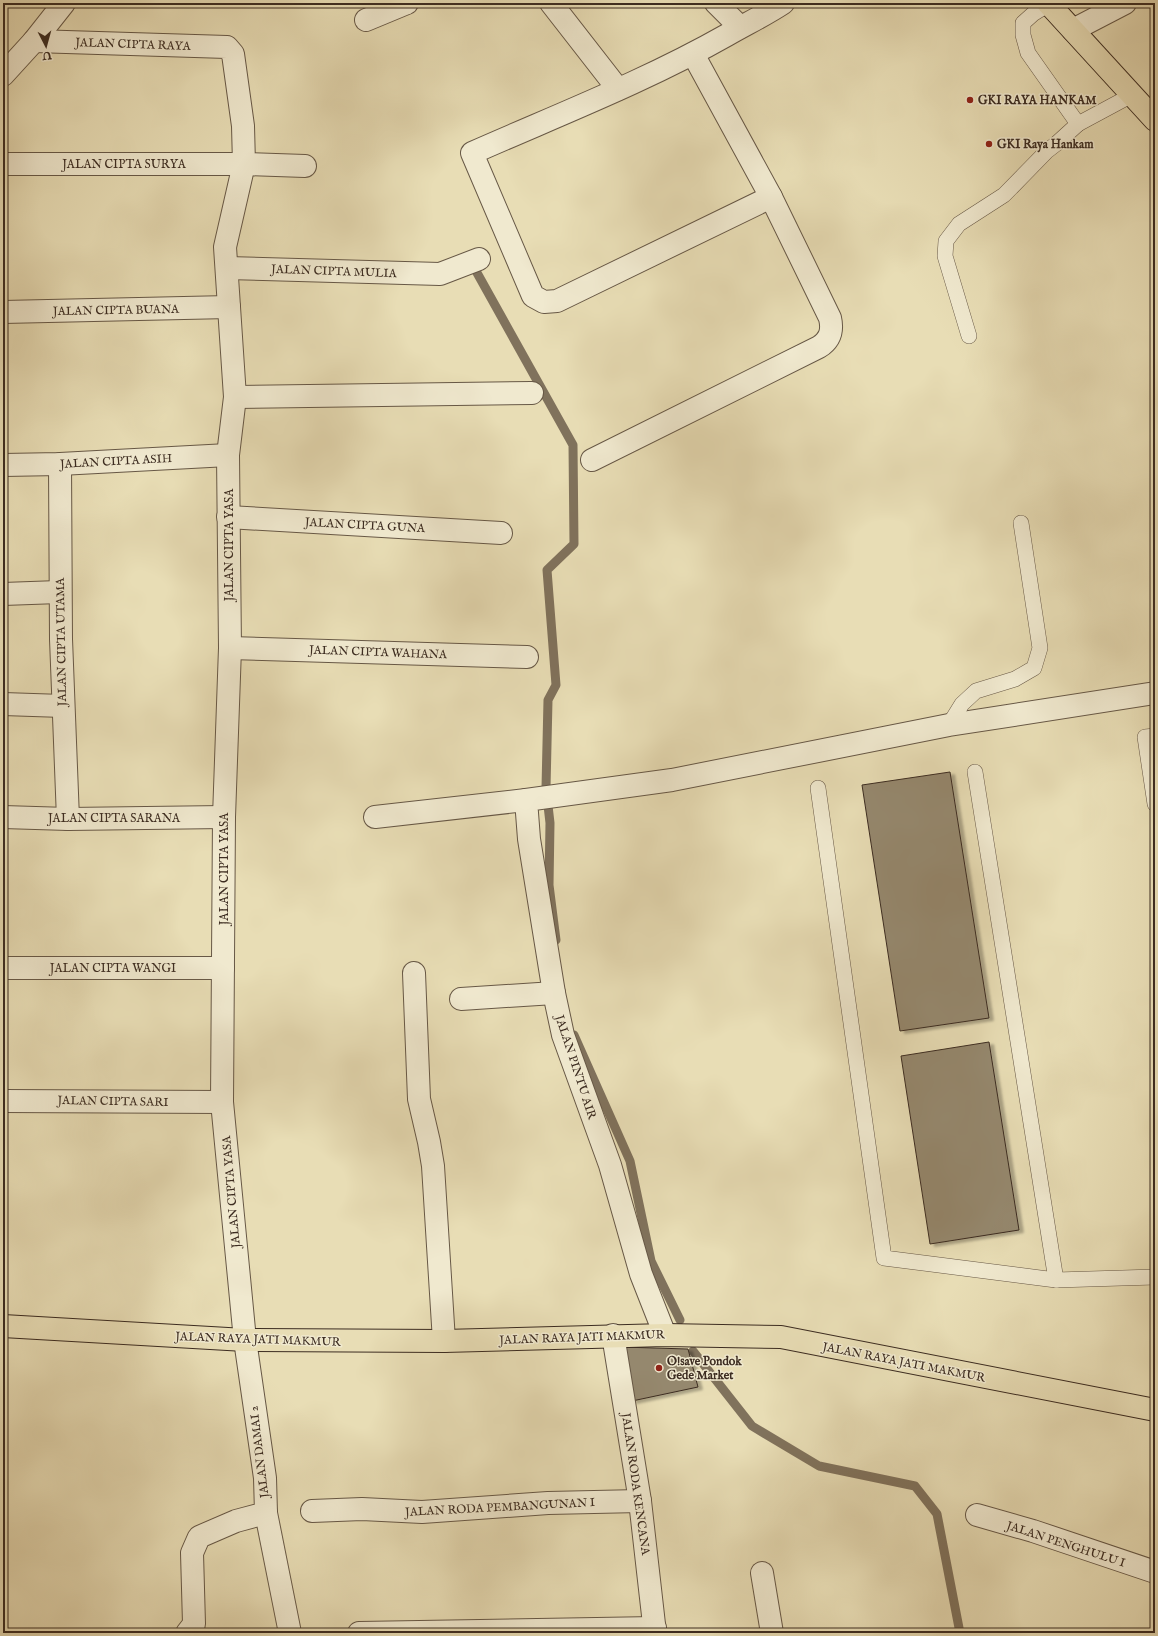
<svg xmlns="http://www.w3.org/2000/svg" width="1158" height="1636" font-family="'IM FELL English',serif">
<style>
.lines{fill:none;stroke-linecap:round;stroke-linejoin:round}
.stream{stroke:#80725c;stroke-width:9}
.building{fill:#95886e;stroke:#3c2c21;filter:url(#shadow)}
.service-casing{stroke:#675846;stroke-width:16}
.minor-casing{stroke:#675846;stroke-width:24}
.primary-casing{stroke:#3c2c21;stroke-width:24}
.service{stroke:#f0e9cf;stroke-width:15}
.minor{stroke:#f0e9cf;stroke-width:22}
.primary{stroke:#e8ddb5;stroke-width:22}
.poi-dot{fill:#8f2418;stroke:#f0e9cf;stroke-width:1.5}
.labels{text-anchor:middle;stroke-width:3;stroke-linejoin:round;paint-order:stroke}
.street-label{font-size:12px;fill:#3c2c21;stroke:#f0e9cf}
.poi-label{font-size:12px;font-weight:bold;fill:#3c2c21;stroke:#f0e9cf;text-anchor:start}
</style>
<defs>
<filter id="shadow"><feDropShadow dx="4.5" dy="2.5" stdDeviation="1" flood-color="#0004"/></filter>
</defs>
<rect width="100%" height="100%" fill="#e8ddb5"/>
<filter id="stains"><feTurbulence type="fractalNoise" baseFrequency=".005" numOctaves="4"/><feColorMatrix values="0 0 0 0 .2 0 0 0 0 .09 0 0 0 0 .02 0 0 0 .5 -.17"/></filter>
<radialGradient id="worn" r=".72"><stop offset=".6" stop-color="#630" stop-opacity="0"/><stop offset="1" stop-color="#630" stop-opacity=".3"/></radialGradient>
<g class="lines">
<!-- stream -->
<g class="stream">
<path d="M476,271L573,445L574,544L547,570L556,685L548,700L546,788L550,823L549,885L556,940"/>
<path d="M574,1035L630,1161L651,1261L680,1320"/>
<path d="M693,1351L752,1426L819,1466L915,1486L937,1514L960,1633"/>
</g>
</g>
<!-- building -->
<g class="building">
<path d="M950,772L989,1018L900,1031L862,785Z"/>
<path d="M989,1042L1019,1230L930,1244L901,1056Z"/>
<path d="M621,1347L688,1349L698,1387L632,1401Z"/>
</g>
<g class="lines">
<!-- service casing -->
<g class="service-casing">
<g id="service">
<path d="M1078,124L1132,95"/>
<path d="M969,336L945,256L946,241L959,224L1004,195L1047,151L1056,144L1078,124L1028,53L1023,35V23L1033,14L1049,4"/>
<path d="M949,725L962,704L976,691L1015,679L1034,668L1040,648L1021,523"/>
<path d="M1155,736L1145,737L1155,804"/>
<path d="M975,772L1056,1280"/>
<path d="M818,788L884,1258L1056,1280L1155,1277"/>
</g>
</g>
<!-- minor casing -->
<g class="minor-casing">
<g id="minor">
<path d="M551,3L618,89"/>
<path d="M716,3L740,27"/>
<path d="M366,20L407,3"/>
<path d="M1073,30L1125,3"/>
<path d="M34,41L227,47L233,54L243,126L244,164L225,247L235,397L228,455L230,648L224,817L222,1102L245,1340L265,1478L266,1513L236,1521L199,1537L192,1553L194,1624L187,1633"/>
<path d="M3,75L34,41L64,3"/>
<path d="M3,164H244L305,166"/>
<path d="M771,197L557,301L544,302L533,296L472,153C558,115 646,81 727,35C746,24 765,15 783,3"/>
<path d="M227,268L440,274L479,259"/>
<path d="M3,312L229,307"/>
<path d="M235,397L532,393"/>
<path d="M592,460L819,347C830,340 833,331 830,318L771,197L693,54"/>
<path d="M60,464L61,639L68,819"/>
<path d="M3,465L60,464L228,455"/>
<path d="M228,517L501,533"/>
<path d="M3,594L59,592"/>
<path d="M230,648L527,657"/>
<path d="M3,704L63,706"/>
<path d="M3,817L68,819L224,817"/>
<path d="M375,817L526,800"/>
<path d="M3,968H223"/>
<path d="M414,973L419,1099L429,1142L433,1166L444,1341"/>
<path d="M461,999L554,993"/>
<path d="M3,1101L222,1102"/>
<path d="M613,1335L640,1501L655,1633"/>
<path d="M665,1335L641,1274L610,1165L563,1035L554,993L529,839L526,800L672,780L949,725L1155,693"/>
<path d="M312,1511L362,1509L422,1512L548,1503L640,1501"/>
<path d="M266,1513L290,1633"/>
<path d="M977,1515L1033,1531L1155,1572"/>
<path d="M762,1573L772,1633"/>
<path d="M359,1633L655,1628"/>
</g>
</g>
<!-- primary casing -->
<g class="primary-casing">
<g id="primary">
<path d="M1048,3L1155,120"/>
<path d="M3,1326L245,1340L444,1341L665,1335L781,1337L1155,1410"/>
</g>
</g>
<!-- service -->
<use href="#service" class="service"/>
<!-- minor -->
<use href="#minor" class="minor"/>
<!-- primary -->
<use href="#primary" class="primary"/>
</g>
<!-- markers -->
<g class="poi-dot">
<circle cx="970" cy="100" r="4"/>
<circle cx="989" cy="144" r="4"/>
<circle cx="659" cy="1368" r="4"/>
</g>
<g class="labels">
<!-- street labels -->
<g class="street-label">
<text transform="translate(133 44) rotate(2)" y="4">JALAN CIPTA RAYA</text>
<text x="124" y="168">JALAN CIPTA SURYA</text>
<text transform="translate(334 271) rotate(2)" y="4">JALAN CIPTA MULIA</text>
<text transform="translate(116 310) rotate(-1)" y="4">JALAN CIPTA BUANA</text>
<text transform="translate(116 461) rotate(-3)" y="4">JALAN CIPTA ASIH</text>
<text transform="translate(365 525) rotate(3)" y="4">JALAN CIPTA GUNA</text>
<text transform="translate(229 545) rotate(-90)" y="4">JALAN CIPTA YASA</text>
<text transform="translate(61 642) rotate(-91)" y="4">JALAN CIPTA UTAMA</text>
<text transform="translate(378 652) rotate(2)" y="4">JALAN CIPTA WAHANA</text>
<text x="114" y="822">JALAN CIPTA SARANA</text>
<text transform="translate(224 869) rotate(-90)" y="4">JALAN CIPTA YASA</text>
<text x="113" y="972">JALAN CIPTA WANGI</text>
<text transform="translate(576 1067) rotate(72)" y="4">JALAN PINTU AIR</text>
<text transform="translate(113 1101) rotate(1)" y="4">JALAN CIPTA SARI</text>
<text transform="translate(231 1192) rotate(-95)" y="4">JALAN CIPTA YASA</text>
<text transform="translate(582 1337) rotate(-2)" y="4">JALAN RAYA JATI MAKMUR</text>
<text transform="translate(258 1339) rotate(2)" y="4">JALAN RAYA JATI MAKMUR</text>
<text transform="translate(904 1362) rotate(11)" y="4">JALAN RAYA JATI MAKMUR</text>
<text transform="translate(259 1452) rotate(-97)" y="4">JALAN DAMAI 2</text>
<text transform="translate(636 1484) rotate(82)" y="4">JALAN RODA KENCANA</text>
<text transform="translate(500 1507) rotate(-3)" y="4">JALAN RODA PEMBANGUNAN I</text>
<text transform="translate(1066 1544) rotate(18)" y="4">JALAN PENGHULU I</text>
</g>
<!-- poi labels -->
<g class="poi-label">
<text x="978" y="104">GKI RAYA HANKAM</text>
<text x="997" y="148">GKI Raya Hankam</text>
<text x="667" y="1365">O!save Pondok<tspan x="667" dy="14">Gede Market</tspan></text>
</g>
</g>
<!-- margin -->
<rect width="1158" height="1636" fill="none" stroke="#e8ddb5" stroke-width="16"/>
<rect x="4" y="4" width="1150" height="1628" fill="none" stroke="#3c2c21" stroke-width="2"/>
<rect x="8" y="8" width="1142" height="1620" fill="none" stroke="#3c2c21"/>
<!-- north arrow -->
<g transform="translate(46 46) rotate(174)" stroke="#f0e9cf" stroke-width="3" paint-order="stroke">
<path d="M0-3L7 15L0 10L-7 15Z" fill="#3c2c21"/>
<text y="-6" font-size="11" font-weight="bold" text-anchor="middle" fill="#3c2c21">U</text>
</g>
<rect width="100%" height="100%" filter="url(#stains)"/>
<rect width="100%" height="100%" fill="url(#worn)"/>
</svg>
